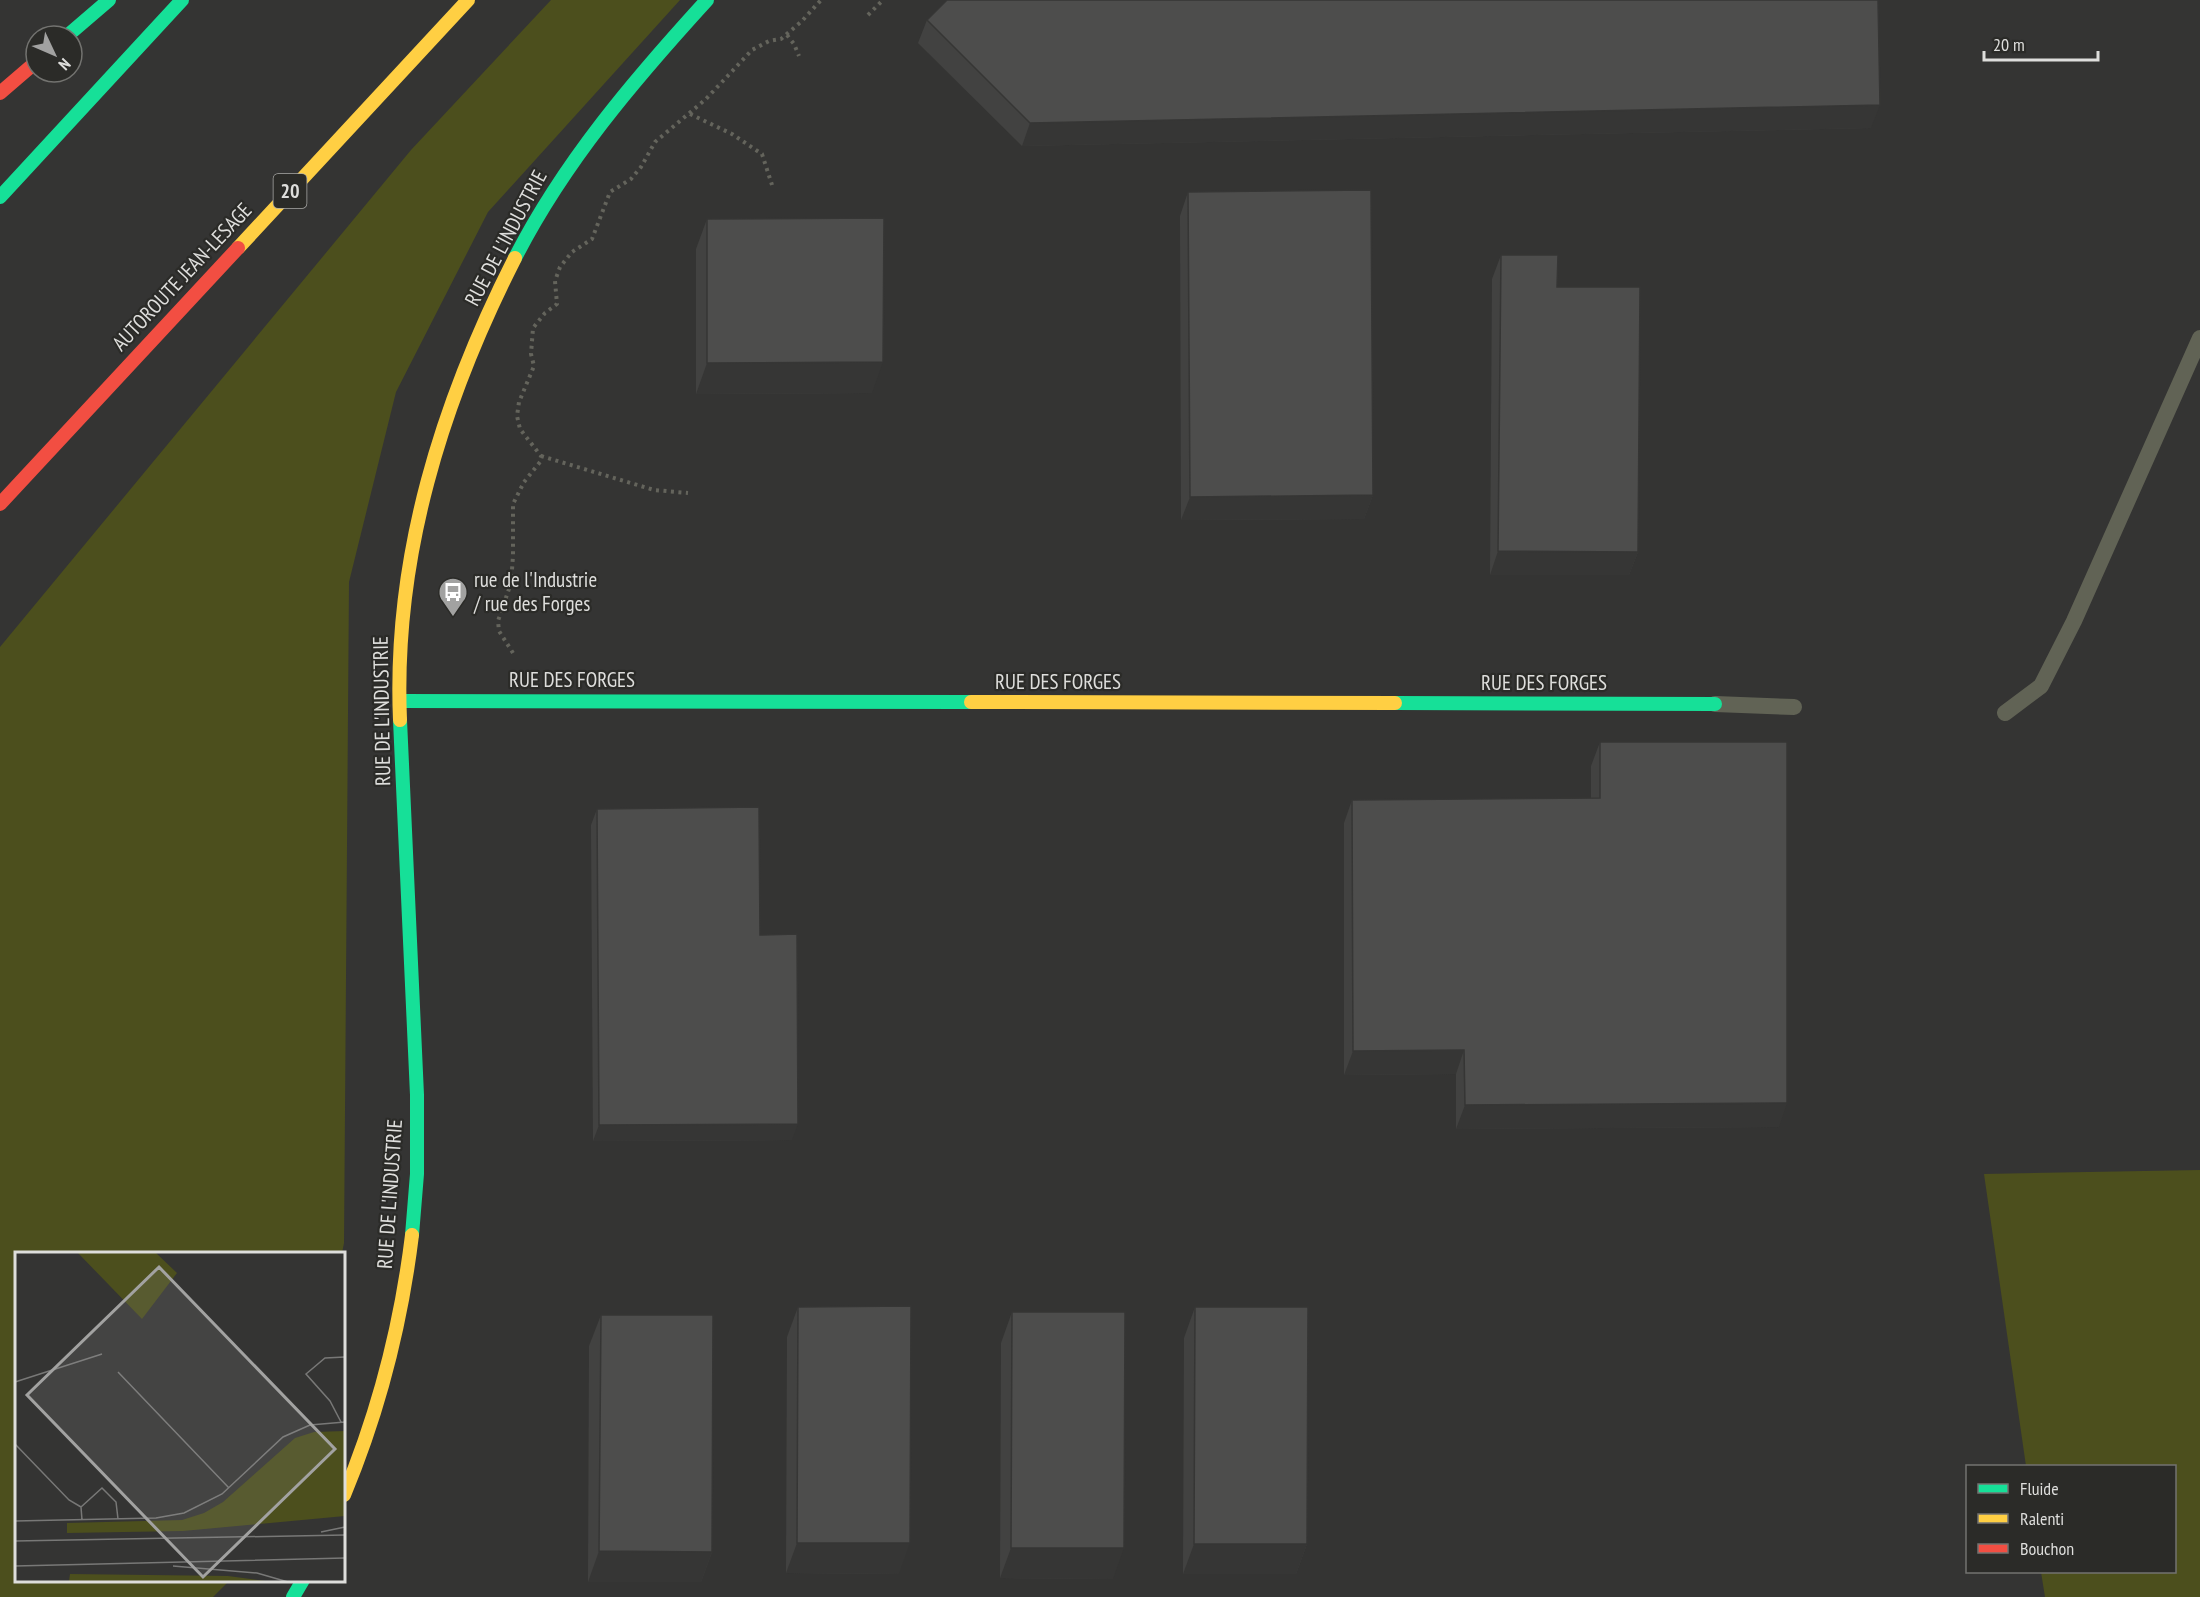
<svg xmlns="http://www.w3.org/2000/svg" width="2200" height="1597" font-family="'PT Sans Narrow',sans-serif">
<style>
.green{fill:#4c4f1d}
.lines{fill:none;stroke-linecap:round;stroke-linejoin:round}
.path{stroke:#64645c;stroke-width:4;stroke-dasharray:3 4.5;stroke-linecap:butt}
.lane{stroke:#616355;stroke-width:16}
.fast{stroke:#16e098;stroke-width:14}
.slow{stroke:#ffcf43;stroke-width:14}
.jam{stroke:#f24e42;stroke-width:14}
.wall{fill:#424241}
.shaded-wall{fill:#363635}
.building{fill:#4d4d4c;stroke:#363635;stroke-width:1.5}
.labels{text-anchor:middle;stroke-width:4.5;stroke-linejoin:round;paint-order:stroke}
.shield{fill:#2b2b28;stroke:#a8a8a6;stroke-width:1.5}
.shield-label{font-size:20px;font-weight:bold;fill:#dededc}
.street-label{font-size:21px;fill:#dededc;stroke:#2b2b28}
.poi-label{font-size:21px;fill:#dededc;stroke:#2b2b28;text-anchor:start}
.inset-road{fill:none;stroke:#787877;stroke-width:1.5}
.view{fill:#a2a2a1;fill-opacity:0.15;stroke:#a2a2a1;stroke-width:3}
.inset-edge{fill:none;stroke:#dededc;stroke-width:3}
</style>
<rect width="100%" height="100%" fill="#343433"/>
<!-- green -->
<g class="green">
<path d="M551,0H680L488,212L396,392L349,582L344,1243L342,1253L16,1254V1580L229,1581L213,1597H0V647L411,150Z"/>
<path d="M2200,1170V1597H2045L2041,1572H2174V1466H2026L1984,1174Z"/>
</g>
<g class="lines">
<!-- path -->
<g class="path">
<path d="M868,15L883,0"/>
<path d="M787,35L794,44L799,56"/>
<path d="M690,114L732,134L762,154L772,185"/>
<path d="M541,456L654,490L688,493"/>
<path d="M513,653L499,631L498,621L511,583L513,556V504L524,482L540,462L541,456L520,429L517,416L519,402L534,366L531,354L533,328L545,313L557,304L555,281L560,267L572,252L592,239L610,192L631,179L641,167L655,142L706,99L752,50L769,41L781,39L802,21L821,0"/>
</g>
<!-- lane -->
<g class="lane">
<path d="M1715,704L1794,707"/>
<path d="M2005,713L2041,686L2074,621L2200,338"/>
</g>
<!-- fast -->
<g class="fast">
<path d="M67,36L109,0"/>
<path d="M0,197L182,0"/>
<path d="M515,258C564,162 634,80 707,0"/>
<path d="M400,701L971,702"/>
<path d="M1395,703L1715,704"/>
<path d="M400,720L417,1095V1174L412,1235"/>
<path d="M293,1597L303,1580"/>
</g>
<!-- slow -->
<g class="slow">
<path d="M238,248L468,0"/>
<path d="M971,702L1395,703"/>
<path d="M400,720C393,557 442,402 515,258"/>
<path d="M344,1495C379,1411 401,1325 412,1235"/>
</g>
<!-- jam -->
<g class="jam">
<path d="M0,93L36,62"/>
<path d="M0,504L238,248"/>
</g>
</g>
<!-- wall -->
<g class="wall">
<path d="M927,20L1871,128L1022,146L918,43Z"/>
<path d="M1188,192L1373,495L1364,519L1181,520L1180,216Z"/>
<path d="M707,219L872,393L696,394V249Z"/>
<path d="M1501,255L1557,287L1638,552L1629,575H1490L1492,279Z"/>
<path d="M1600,742L1779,1127L1456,1129V1074L1344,1075V823L1352,800L1591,798V766Z"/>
<path d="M597,809L760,935L792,1140L593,1141L591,825Z"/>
<path d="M798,1307L899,1574L786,1573L787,1337Z"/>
<path d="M1195,1307L1307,1544L1296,1574H1183L1184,1338Z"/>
<path d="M1012,1312L1113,1579L1000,1578L1001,1343Z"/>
<path d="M601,1315L712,1552L701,1582H588L589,1346Z"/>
</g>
<!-- shaded-wall -->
<g class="shaded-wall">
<path d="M1880,105L1871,128L1022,146L1030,123Z"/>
<path d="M883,362L872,393L696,394L707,363Z"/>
<path d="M1373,495L1364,519L1181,520L1190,497Z"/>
<path d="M1498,551L1638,552L1629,575H1490Z"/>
<path d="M1464,1050L1456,1074L1344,1075L1353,1051Z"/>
<path d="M1787,1103L1779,1127L1456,1129L1465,1105Z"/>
<path d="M798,1124L792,1140L593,1141L599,1125Z"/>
<path d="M797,1543H910L899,1574L786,1573Z"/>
<path d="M1194,1544H1307L1296,1574H1183Z"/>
<path d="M1011,1548H1124L1113,1579L1000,1578Z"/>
<path d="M599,1551L712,1552L701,1582H588Z"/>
</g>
<!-- building -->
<g class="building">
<path d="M947,0H1878L1880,105L1030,123L927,20Z"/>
<path d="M1371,190L1373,495L1190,497L1188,192Z"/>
<path d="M884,218L883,362L707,363V219Z"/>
<path d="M1501,255H1558L1557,287H1640L1638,552L1498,551Z"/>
<path d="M1600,742H1787V1103L1465,1105L1464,1050L1353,1051L1352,800L1600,798Z"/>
<path d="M759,807L760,935L797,934L798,1124L599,1125L597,809Z"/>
<path d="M911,1306L910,1543H797L798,1307Z"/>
<path d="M1195,1307H1308L1307,1544H1194Z"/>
<path d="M1012,1312H1125L1124,1548H1011Z"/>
<path d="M601,1315H713L712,1552L599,1551Z"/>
</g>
<!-- icons -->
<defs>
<g id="bus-pin" transform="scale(1.5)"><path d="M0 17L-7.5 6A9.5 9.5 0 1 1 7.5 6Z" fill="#a2a2a1" stroke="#2b2b28"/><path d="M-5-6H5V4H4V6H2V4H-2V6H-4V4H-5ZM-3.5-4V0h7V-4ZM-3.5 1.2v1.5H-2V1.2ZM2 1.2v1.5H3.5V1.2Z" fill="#fff"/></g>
</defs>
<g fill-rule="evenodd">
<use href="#bus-pin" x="453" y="592"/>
</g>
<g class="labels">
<!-- shield labels -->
<rect class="shield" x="273.5" y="174" width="33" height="34" rx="4.5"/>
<g class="shield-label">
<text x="290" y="198">20</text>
</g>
<!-- street labels -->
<g class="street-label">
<text transform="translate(506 238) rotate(-62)" y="7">RUE DE L'INDUSTRIE</text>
<text transform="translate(182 277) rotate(-47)" y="7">AUTOROUTE JEAN-LESAGE</text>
<text x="572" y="687">RUE DES FORGES</text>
<text x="1058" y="689">RUE DES FORGES</text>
<text x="1544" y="690">RUE DES FORGES</text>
<text transform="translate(382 711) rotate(-91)" y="7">RUE DE L'INDUSTRIE</text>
<text transform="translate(390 1194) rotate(-86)" y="7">RUE DE L'INDUSTRIE</text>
</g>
<!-- poi labels -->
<g class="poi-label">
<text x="474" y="587">rue de l'Industrie<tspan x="474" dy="24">/ rue des Forges</tspan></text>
</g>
</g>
<!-- overview -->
<g transform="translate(15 1252)">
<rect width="330" height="330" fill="#343433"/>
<path d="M62,0H140L162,21L127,67ZM330,179V264L168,279L52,281V271L167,268L189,261L208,250L280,186L299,180ZM55,322L213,324L258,330L54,329Z" fill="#4c4f1d"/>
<path class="inset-road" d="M103,120L214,236M0,130L87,102M326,170L315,149L291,122L310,106L330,105M0,192L54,248L66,255M67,268L66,255L87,236L101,250L103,267M0,269L141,266L169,261L207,242L268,185L295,173L330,170M306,280L330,275M0,289L330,283M0,314L330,306M158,314L242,321L273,330"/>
<path class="view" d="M144,15L320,197L188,325L12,143Z"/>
<rect width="330" height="330" class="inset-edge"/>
</g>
<!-- legend -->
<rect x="1966" y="1465" width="210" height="108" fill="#2b2b28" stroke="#737370" stroke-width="1.5"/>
<rect x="1978" y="1484" width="30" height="9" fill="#16e098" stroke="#737370" stroke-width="1.5"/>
<text x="2020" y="1495" font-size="18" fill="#dededc">Fluide</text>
<rect x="1978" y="1514" width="30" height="9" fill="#ffcf43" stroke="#737370" stroke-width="1.5"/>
<text x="2020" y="1525" font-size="18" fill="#dededc">Ralenti</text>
<rect x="1978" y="1544" width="30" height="9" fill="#f24e42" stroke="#737370" stroke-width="1.5"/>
<text x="2020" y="1555" font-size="18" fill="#dededc">Bouchon</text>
<!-- north arrow -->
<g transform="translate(54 54) rotate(134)"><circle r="28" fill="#2b2b28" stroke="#737370" stroke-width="1.5"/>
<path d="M0-4.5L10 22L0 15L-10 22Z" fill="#a2a2a1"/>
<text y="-9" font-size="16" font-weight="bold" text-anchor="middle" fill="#dededc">N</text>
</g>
<!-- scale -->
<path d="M1984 51v9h114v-9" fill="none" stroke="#dededc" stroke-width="3"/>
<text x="1993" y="51" font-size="18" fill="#dededc" stroke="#2b2b28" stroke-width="4.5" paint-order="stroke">20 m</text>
</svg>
